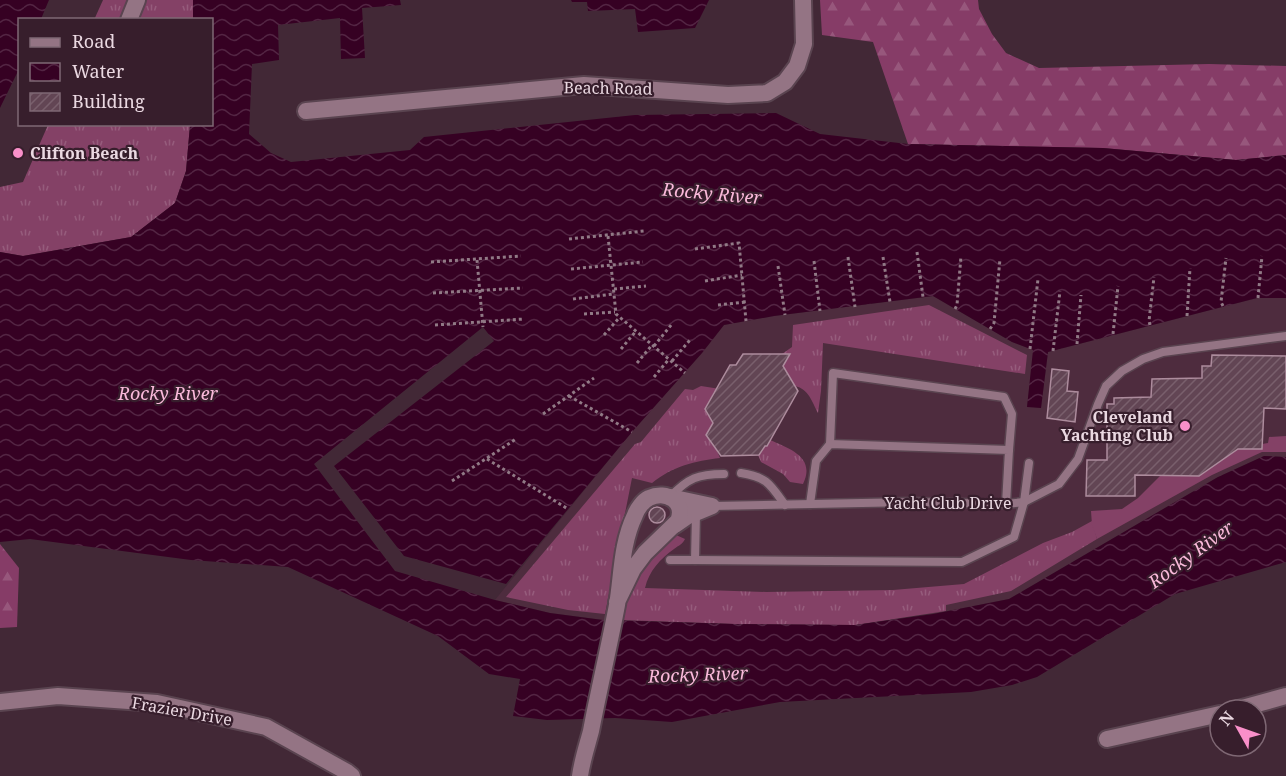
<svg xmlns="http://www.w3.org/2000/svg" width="1286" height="776" font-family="'Noto Serif',serif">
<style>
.built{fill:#4e2c3e}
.grass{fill:url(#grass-tufts)}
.forest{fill:url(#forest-firs)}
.garden{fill:#844166}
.water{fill:url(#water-waves)}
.building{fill:url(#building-hatch);stroke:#ad8c9d;stroke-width:1.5}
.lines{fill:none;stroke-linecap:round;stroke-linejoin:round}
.lane-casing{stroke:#5a4450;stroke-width:11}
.street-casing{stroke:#5a4450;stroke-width:20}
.path{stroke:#917a86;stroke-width:3;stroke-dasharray:3 3;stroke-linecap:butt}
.lane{stroke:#947484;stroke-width:8}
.street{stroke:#947484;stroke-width:16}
.poi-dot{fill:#f98fc9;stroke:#371e2c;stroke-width:2}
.labels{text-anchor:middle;stroke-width:4.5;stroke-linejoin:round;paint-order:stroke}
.street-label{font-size:16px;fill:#ead8e1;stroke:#371e2c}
.poi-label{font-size:16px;font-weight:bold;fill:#ead8e1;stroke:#371e2c;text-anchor:start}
.water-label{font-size:18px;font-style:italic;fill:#fab9da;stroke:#371e2c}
</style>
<defs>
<pattern id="grass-tufts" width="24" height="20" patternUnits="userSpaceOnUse" patternTransform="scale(1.5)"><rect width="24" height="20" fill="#844166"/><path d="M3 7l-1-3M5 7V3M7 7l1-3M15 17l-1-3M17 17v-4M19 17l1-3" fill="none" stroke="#965c7c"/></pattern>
<pattern id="forest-firs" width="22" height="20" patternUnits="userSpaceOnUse" patternTransform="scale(1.5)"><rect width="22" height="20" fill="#863c67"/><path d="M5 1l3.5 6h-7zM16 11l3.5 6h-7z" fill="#97577c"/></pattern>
<pattern id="water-waves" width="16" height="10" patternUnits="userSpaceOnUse" patternTransform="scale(1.5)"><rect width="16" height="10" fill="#360123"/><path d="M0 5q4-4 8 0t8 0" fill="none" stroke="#532543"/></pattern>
<pattern id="building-hatch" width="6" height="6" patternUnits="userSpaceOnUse" patternTransform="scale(1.5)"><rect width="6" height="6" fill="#624554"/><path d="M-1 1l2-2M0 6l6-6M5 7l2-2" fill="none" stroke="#795f6c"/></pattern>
</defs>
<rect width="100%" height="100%" fill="#422836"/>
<!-- built -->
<path class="built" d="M933,296L1012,342L1034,350L1027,406L1041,408L1048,352L1257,298H1286V457L1264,456L1218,477L1009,599L933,614L735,624L603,620L550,613L495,600L630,434L702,353L724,325L774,316Z"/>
<!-- grass -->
<g class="grass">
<path d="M103,0H193V19L94,20Z"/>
<path d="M48,125H190L186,171L175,203L131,237L23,256L0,252V187L23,182Z"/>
<path d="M929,305L1027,355L1025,374L823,343L821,391L818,413C812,402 809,389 795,386L783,366L786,361L782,354L792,347L793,325Z"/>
<path d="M701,386L720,389L714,392L705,409L713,423L707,435L713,446H715L720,458C695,461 673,466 652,483L632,478L605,614L568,610L506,597L635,444L641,442L685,389L693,390Z"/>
<path d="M770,440C790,449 816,457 803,484L790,482L783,474L761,462L758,455Z"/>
<path d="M1092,521L1097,539L1011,591L946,605V611L855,625L735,624L622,620C631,583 639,555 676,535L685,539C682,545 679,545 674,549C660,559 649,571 645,588L766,592L893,590L964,584L1043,543L1072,532Z"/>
</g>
<!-- forest -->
<g class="forest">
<path d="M820,0H978L979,9L992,34L1006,53L1039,68L1209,64L1286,66V155L1236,160L1103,148L908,144L873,42L822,35Z"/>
<path d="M0,544L19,568L17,627L0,628Z"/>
</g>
<!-- garden -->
<path class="garden" d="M1286,436V452H1262L1212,475L1097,539L1092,525L1091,511L1122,509L1138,498L1160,476H1199L1238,449H1262V444L1268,443L1269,437Z"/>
<!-- water -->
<g class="water">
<path d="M0,0H49L41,19L20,20L19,69L0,108Z"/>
<path d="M193,0H400L401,5L362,8L365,58L341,59L340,18L278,25L279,60L252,64L249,134L271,153L291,162L410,150L424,137L635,115L776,113L820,134L908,144L1103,148L1236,160L1286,155V298H1257L1048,352L1041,408L1027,407L1033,350L1012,342L933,296L774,316L724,325L702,353L632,432L506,584L404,556L334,466L494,341L483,327L314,464L395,571L495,600L550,613L603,620L735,624L855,625L933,614L1009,599L1218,477L1264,456L1286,457V562L1175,594L1037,677L1012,685L971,692L780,702L672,722L615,718L547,720L513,716L520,679L489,674L438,636L288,567L191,560L30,539L0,542V252L23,256L131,237L175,203L186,171L190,125L212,124V20L193,19Z"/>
<path d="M571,0H709L695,28L638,32L635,9L588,11L587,2H572Z"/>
</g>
<!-- building -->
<g class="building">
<path d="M743,354H790L783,366L798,391L767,446H765L759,455L721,456L706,435L713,423L705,409L730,365H736Z"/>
<path d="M1212,355L1286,356V409L1264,408L1262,449H1238L1199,476L1135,475V496H1086L1087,460H1107V404H1114V398L1151,397L1152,379L1202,378V366H1211Z"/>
<path d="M1052,369L1069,371L1067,391L1078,392L1075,422L1047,418Z"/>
<circle cx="657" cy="515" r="8"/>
</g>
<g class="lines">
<!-- lane casing -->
<g class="lane-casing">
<g id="lane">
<path d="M830,444L833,373L1004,397L1012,414L1009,450"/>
<path d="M741,473C767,477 770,484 785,505"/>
<path d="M670,497C688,478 698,474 724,474"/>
<path d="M810,504L816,461L830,444L1009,450L1006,504"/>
<path d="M712,506L912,502L1006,504L1024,502L1059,484L1078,459L1098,404L1106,386L1122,371L1143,359L1163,352L1286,336"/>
<path d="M670,560H695L696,513"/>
<path d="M695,560L962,562L1014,537L1024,502L1029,463"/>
</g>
</g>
<!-- street casing -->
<g class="street-casing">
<g id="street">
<path d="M129,20L137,0"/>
<path d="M306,111L584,85L728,95L767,93L785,82L797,66L804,44L803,0"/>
<path d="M670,497L712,506L688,516L675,525"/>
<path d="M0,702L58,696L157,703L266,727L347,772L352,776"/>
<path d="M1235,710L1286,696"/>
<path d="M1107,739L1220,714"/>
<path d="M580,776C582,761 587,746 591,731C599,689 609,647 617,605C622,575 621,544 635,515C637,509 643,501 649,498C667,490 686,502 678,521L645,553L633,569L617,602"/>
</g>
</g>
<!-- path -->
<g class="path">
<path d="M608,236L616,314L685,373"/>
<path d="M569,239L644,231"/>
<path d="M695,249L739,243L746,321"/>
<path d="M917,252L923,297"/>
<path d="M848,257L855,307"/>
<path d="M883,257L890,302"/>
<path d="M477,260L483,327"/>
<path d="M814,261L820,311"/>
<path d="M431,262L521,256"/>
<path d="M778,266L785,315"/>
<path d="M571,269L643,262"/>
<path d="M705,281L742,275"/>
<path d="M614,289L646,286"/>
<path d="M433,293L523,288"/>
<path d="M1258,298L1262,256"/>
<path d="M573,299L613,294"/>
<path d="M718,305L746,302"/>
<path d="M1223,306L1221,302L1226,258"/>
<path d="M955,309L957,305L961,256"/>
<path d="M584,314L615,312"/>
<path d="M1187,316L1190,268"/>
<path d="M435,325L524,319"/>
<path d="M1150,325L1149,321L1154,277"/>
<path d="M990,329L994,323L1000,259"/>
<path d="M1113,334L1118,286"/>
<path d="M604,335L619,318"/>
<path d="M1077,344L1081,295"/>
<path d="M654,346L672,324"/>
<path d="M621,349L636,331"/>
<path d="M1030,349L1038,279"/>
<path d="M1053,351L1060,291"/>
<path d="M672,361L690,340"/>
<path d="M637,363L652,345"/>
<path d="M654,377L669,359"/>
<path d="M569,396L632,432"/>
<path d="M543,414L594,378"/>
<path d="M487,459L568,509"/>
<path d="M452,481L516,439"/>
</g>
<!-- lane -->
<use href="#lane" class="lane"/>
<!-- street -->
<use href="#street" class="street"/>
</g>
<!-- markers -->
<g class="poi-dot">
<circle cx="18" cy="153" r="6"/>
<circle cx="1185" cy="426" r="6"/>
</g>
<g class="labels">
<!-- street labels -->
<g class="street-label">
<text transform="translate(608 88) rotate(1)" y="6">Beach Road</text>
<text x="948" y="509">Yacht Club Drive</text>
<text transform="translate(182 711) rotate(10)" y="6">Frazier Drive</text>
</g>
<!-- poi labels -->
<g class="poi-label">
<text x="30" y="159">Clifton Beach</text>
<text x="1173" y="423" text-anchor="end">Cleveland<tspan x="1173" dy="18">Yachting Club</tspan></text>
</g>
<!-- water labels -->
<g class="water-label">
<text transform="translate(712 194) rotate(5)" y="6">Rocky River</text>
<text x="168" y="400">Rocky River</text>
<text transform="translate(1191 555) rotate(-36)" y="6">Rocky River</text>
<text transform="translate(698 675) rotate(-2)" y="6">Rocky River</text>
</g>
</g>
<!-- legend -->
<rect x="18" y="18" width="195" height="108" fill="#371e2c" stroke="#7f6874" stroke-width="1.5"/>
<rect x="30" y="38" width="30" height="9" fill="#947484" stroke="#7f6874" stroke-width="1.5"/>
<text x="72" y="48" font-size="18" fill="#ead8e1">Road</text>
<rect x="30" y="63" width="30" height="18" fill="url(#water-waves)" stroke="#7f6874" stroke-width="1.5"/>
<text x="72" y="78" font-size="18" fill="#ead8e1">Water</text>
<rect x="30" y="93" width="30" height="18" fill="url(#building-hatch)" stroke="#7f6874" stroke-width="1.5"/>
<text x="72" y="108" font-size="18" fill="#ead8e1">Building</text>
<!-- north arrow -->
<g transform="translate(1238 728) rotate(310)"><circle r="28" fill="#371e2c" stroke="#7f6874" stroke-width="1.5"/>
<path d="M0-4.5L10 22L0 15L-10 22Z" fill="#f98fc9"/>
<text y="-9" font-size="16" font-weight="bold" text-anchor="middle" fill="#ead8e1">N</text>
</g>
</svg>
